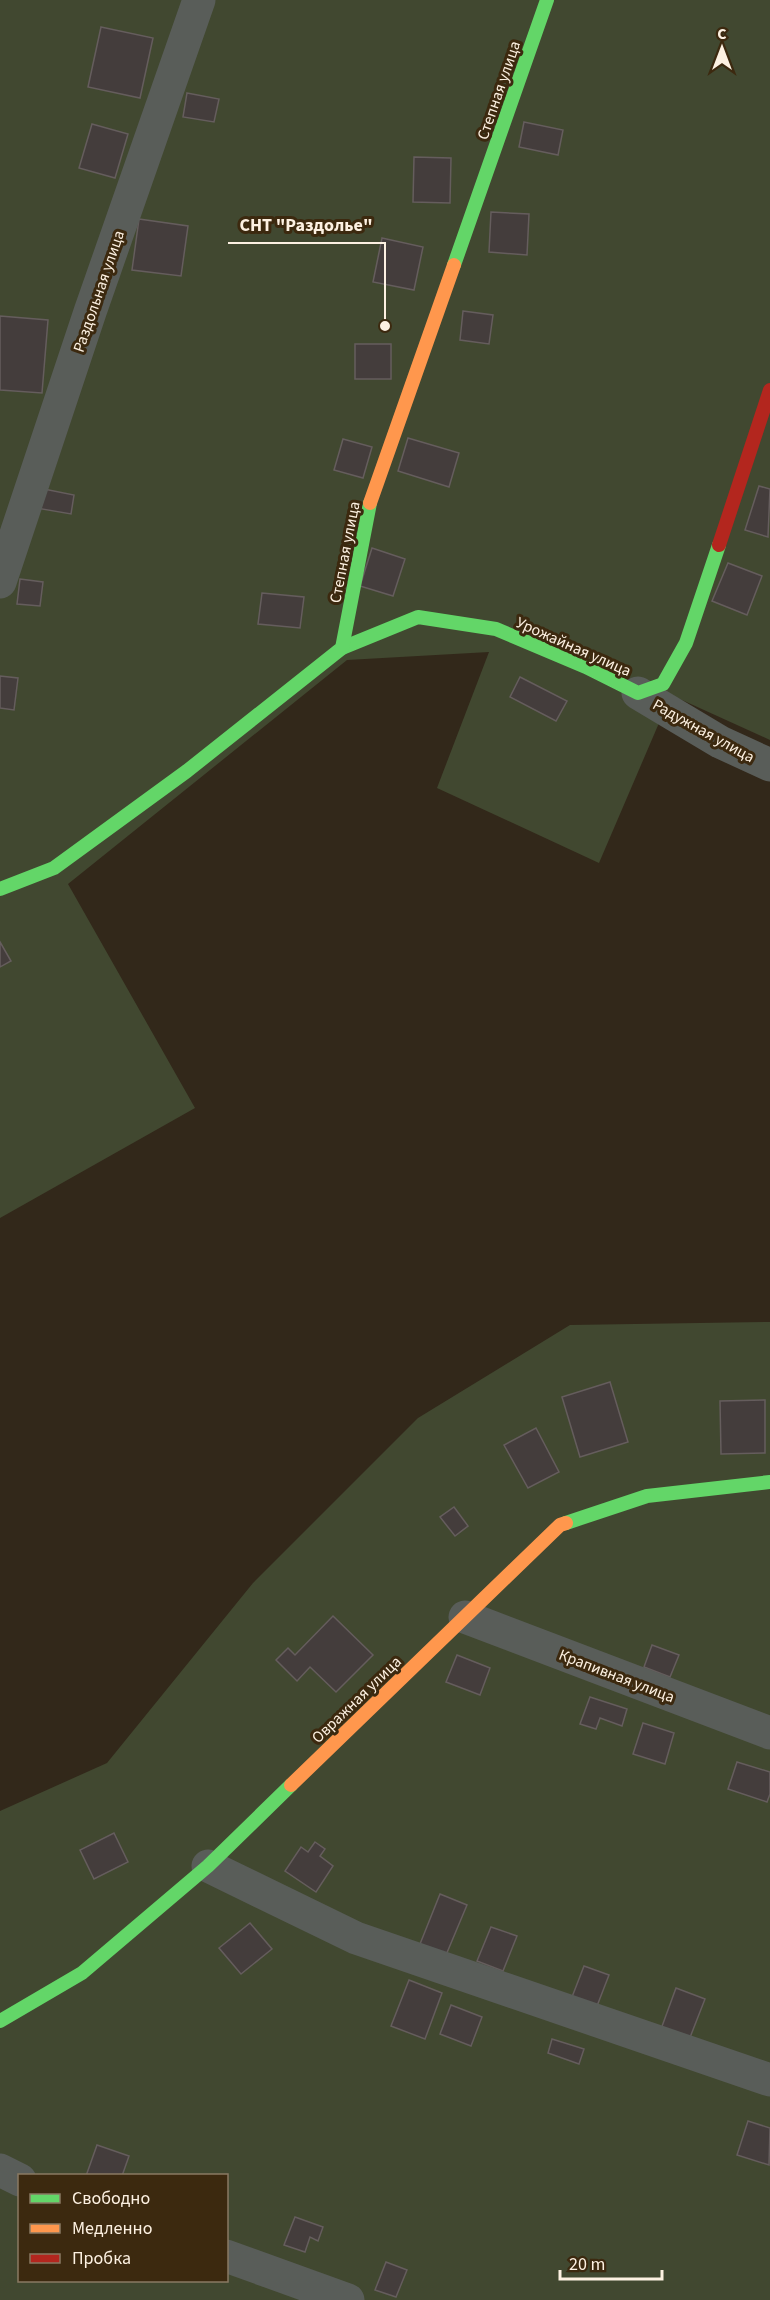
<svg xmlns="http://www.w3.org/2000/svg" width="770" height="2300" font-family="'Source Sans 3',sans-serif">
<style>
.green{fill:#414830;fill-rule:evenodd}
.building{fill:#443d3c;stroke:#655d5d;stroke-width:1.5}
.lines{fill:none;stroke-linecap:round;stroke-linejoin:round}
.street{stroke:#595d59;stroke-width:33}
.fast{stroke:#63d668;stroke-width:14}
.slow{stroke:#ff974d;stroke-width:14}
.jam{stroke:#b3261e;stroke-width:14}
.labels{text-anchor:middle;stroke-width:6;stroke-linejoin:round;paint-order:stroke}
.street-label{font-size:16px;fill:#fdf1e2;stroke:#3c290f}
.leader{fill:none;stroke:#fdf1e2;stroke-width:2}
.callout-dot{fill:#fdf1e2;stroke:#3c290f;stroke-width:2}
.callout-label{font-size:18px;text-anchor:middle;font-weight:bold;fill:#fdf1e2;stroke:#3c290f;stroke-width:6;stroke-linejoin:round;paint-order:stroke}
</style>
<rect width="100%" height="100%" fill="#32281a"/>
<!-- green -->
<g class="green">
<path d="M0,0H770V740L671,695L599,863L437,788L489,652L347,660L68,884L195,1108L0,1218Z"/>
<path d="M770,1322V2300H0V1811L107,1763L253,1583L418,1418L570,1325ZM20,2176H226V2280H20Z"/>
</g>
<!-- building -->
<g class="building">
<path d="M101,27L153,38L140,98L88,87Z"/>
<path d="M187,93L219,99L214,122L183,117Z"/>
<path d="M524,122L563,130L558,155L519,147Z"/>
<path d="M92,124L128,134L115,178L79,168Z"/>
<path d="M414,157L451,158L450,203L413,202Z"/>
<path d="M491,212L529,214L527,255L489,252Z"/>
<path d="M139,219L188,226L181,276L132,270Z"/>
<path d="M382,238L423,247L414,290L373,282Z"/>
<path d="M463,311L493,315L489,344L460,340Z"/>
<path d="M0,316L48,320L42,393L0,390Z"/>
<rect x="355" y="344" width="36" height="35"/>
<path d="M408,438L459,453L449,487L398,471Z"/>
<path d="M343,439L372,447L363,478L334,470Z"/>
<path d="M759,486L770,489L768,537L745,530Z"/>
<path d="M39,488L74,495L71,514L36,508Z"/>
<path d="M372,548L405,559L393,596L360,586Z"/>
<path d="M728,563L762,576L747,615L712,601Z"/>
<path d="M20,579L43,582L40,606L17,604Z"/>
<path d="M262,593L304,597L300,628L258,624Z"/>
<path d="M0,676L18,678L14,710L0,708Z"/>
<path d="M520,677L567,701L556,721L510,697Z"/>
<path d="M0,942L11,961L0,967Z"/>
<path d="M610,1382L628,1442L580,1457L562,1397Z"/>
<path d="M765,1400V1453L721,1454L720,1401Z"/>
<path d="M536,1428L559,1472L528,1488L504,1445Z"/>
<path d="M454,1507L468,1526L455,1536L440,1517Z"/>
<path d="M333,1616L373,1655L336,1692L310,1667L297,1681L276,1660L288,1648L295,1655Z"/>
<path d="M652,1645L679,1655L670,1677L644,1667Z"/>
<path d="M457,1655L490,1668L480,1695L446,1682Z"/>
<path d="M590,1697L627,1709L622,1726L600,1718L596,1729L580,1724Z"/>
<path d="M643,1723L674,1733L665,1764L633,1754Z"/>
<path d="M737,1762L770,1772V1794L767,1802L728,1789Z"/>
<path d="M114,1833L128,1862L94,1879L80,1850Z"/>
<path d="M315,1842L325,1849L320,1856L333,1866L316,1892L285,1871L301,1847L308,1852Z"/>
<path d="M440,1894L467,1905L446,1955L420,1944Z"/>
<path d="M250,1923L272,1949L241,1974L219,1948Z"/>
<path d="M491,1927L517,1936L503,1971L477,1961Z"/>
<path d="M584,1966L609,1975L597,2006L572,1997Z"/>
<path d="M409,1980L442,1993L425,2039L391,2026Z"/>
<path d="M676,1988L705,1999L689,2040L661,2029Z"/>
<path d="M451,2005L482,2017L471,2046L440,2034Z"/>
<path d="M552,2039L584,2049L579,2064L548,2053Z"/>
<path d="M748,2121L770,2128L769,2165L737,2155Z"/>
<path d="M97,2145L129,2156L122,2176H86Z"/>
<path d="M295,2217L323,2227L318,2241L310,2237L305,2252L284,2245Z"/>
<path d="M386,2262L407,2270L396,2297L375,2290Z"/>
</g>
<g class="lines">
<!-- street -->
<g class="street">
<path d="M0,582L90,312L199,0"/>
<path d="M638,693L720,742L770,765"/>
<path d="M465,1617L770,1733"/>
<path d="M208,1866L356,1938L770,2080"/>
<path d="M0,2170L20,2180"/>
<path d="M226,2256L348,2300"/>
</g>
<!-- fast -->
<g class="fast">
<path d="M454,265L547,0"/>
<path d="M342,648L418,617L496,629L586,667L638,693L663,684L686,643L719,545"/>
<path d="M0,889L54,868L187,771L342,648L370,503"/>
<path d="M566,1523L647,1496L770,1482"/>
<path d="M0,2021L82,1973L208,1866L291,1785"/>
</g>
<!-- slow -->
<g class="slow">
<path d="M370,503L454,265"/>
<path d="M291,1785L560,1525L566,1523"/>
</g>
<!-- jam -->
<path class="jam" d="M719,545L770,390"/>
</g>
<g class="labels">
<!-- street labels -->
<g class="street-label">
<text transform="translate(498 90) rotate(-71)" y="6">Степная улица</text>
<text transform="translate(98 291) rotate(-71)" y="6">Раздольная улица</text>
<text transform="translate(344 552) rotate(-79)" y="6">Степная улица</text>
<text transform="translate(574 646) rotate(24)" y="6">Урожайная улица</text>
<text transform="translate(704 730) rotate(29)" y="6">Радужная улица</text>
<text transform="translate(617 1675) rotate(21)" y="6">Крапивная улица</text>
<text transform="translate(356 1699) rotate(-44)" y="6">Овражная улица</text>
</g>
</g>
<!-- callouts -->
<path class="leader" d="M385 326L385 243H228"/>
<circle class="callout-dot" cx="385" cy="326" r="6"/>
<g class="callout-label">
<text x="306" y="231">СНТ "Раздолье"</text>
</g>
<!-- legend -->
<rect x="18" y="2174" width="210" height="108" fill="#3c290f" stroke="#897963" stroke-width="1.5"/>
<rect x="30" y="2194" width="30" height="9" fill="#63d668" stroke="#897963" stroke-width="1.5"/>
<text x="72" y="2204" font-size="18" fill="#fdf1e2">Свободно</text>
<rect x="30" y="2224" width="30" height="9" fill="#ff974d" stroke="#897963" stroke-width="1.5"/>
<text x="72" y="2234" font-size="18" fill="#fdf1e2">Медленно</text>
<rect x="30" y="2254" width="30" height="9" fill="#b3261e" stroke="#897963" stroke-width="1.5"/>
<text x="72" y="2264" font-size="18" fill="#fdf1e2">Пробка</text>
<!-- north arrow -->
<g transform="translate(722 48)" stroke="#3c290f" stroke-width="4.5" paint-order="stroke">
<path d="M0-4.5L10 22L0 15L-10 22Z" fill="#fdf1e2"/>
<text y="-9" font-size="16" font-weight="bold" text-anchor="middle" fill="#fdf1e2">С</text>
</g>
<!-- scale -->
<path d="M560 2270v9h102v-9" fill="none" stroke="#fdf1e2" stroke-width="3"/>
<text x="569" y="2270" font-size="18" fill="#fdf1e2" stroke="#3c290f" stroke-width="4.5" paint-order="stroke">20 m</text>
</svg>
